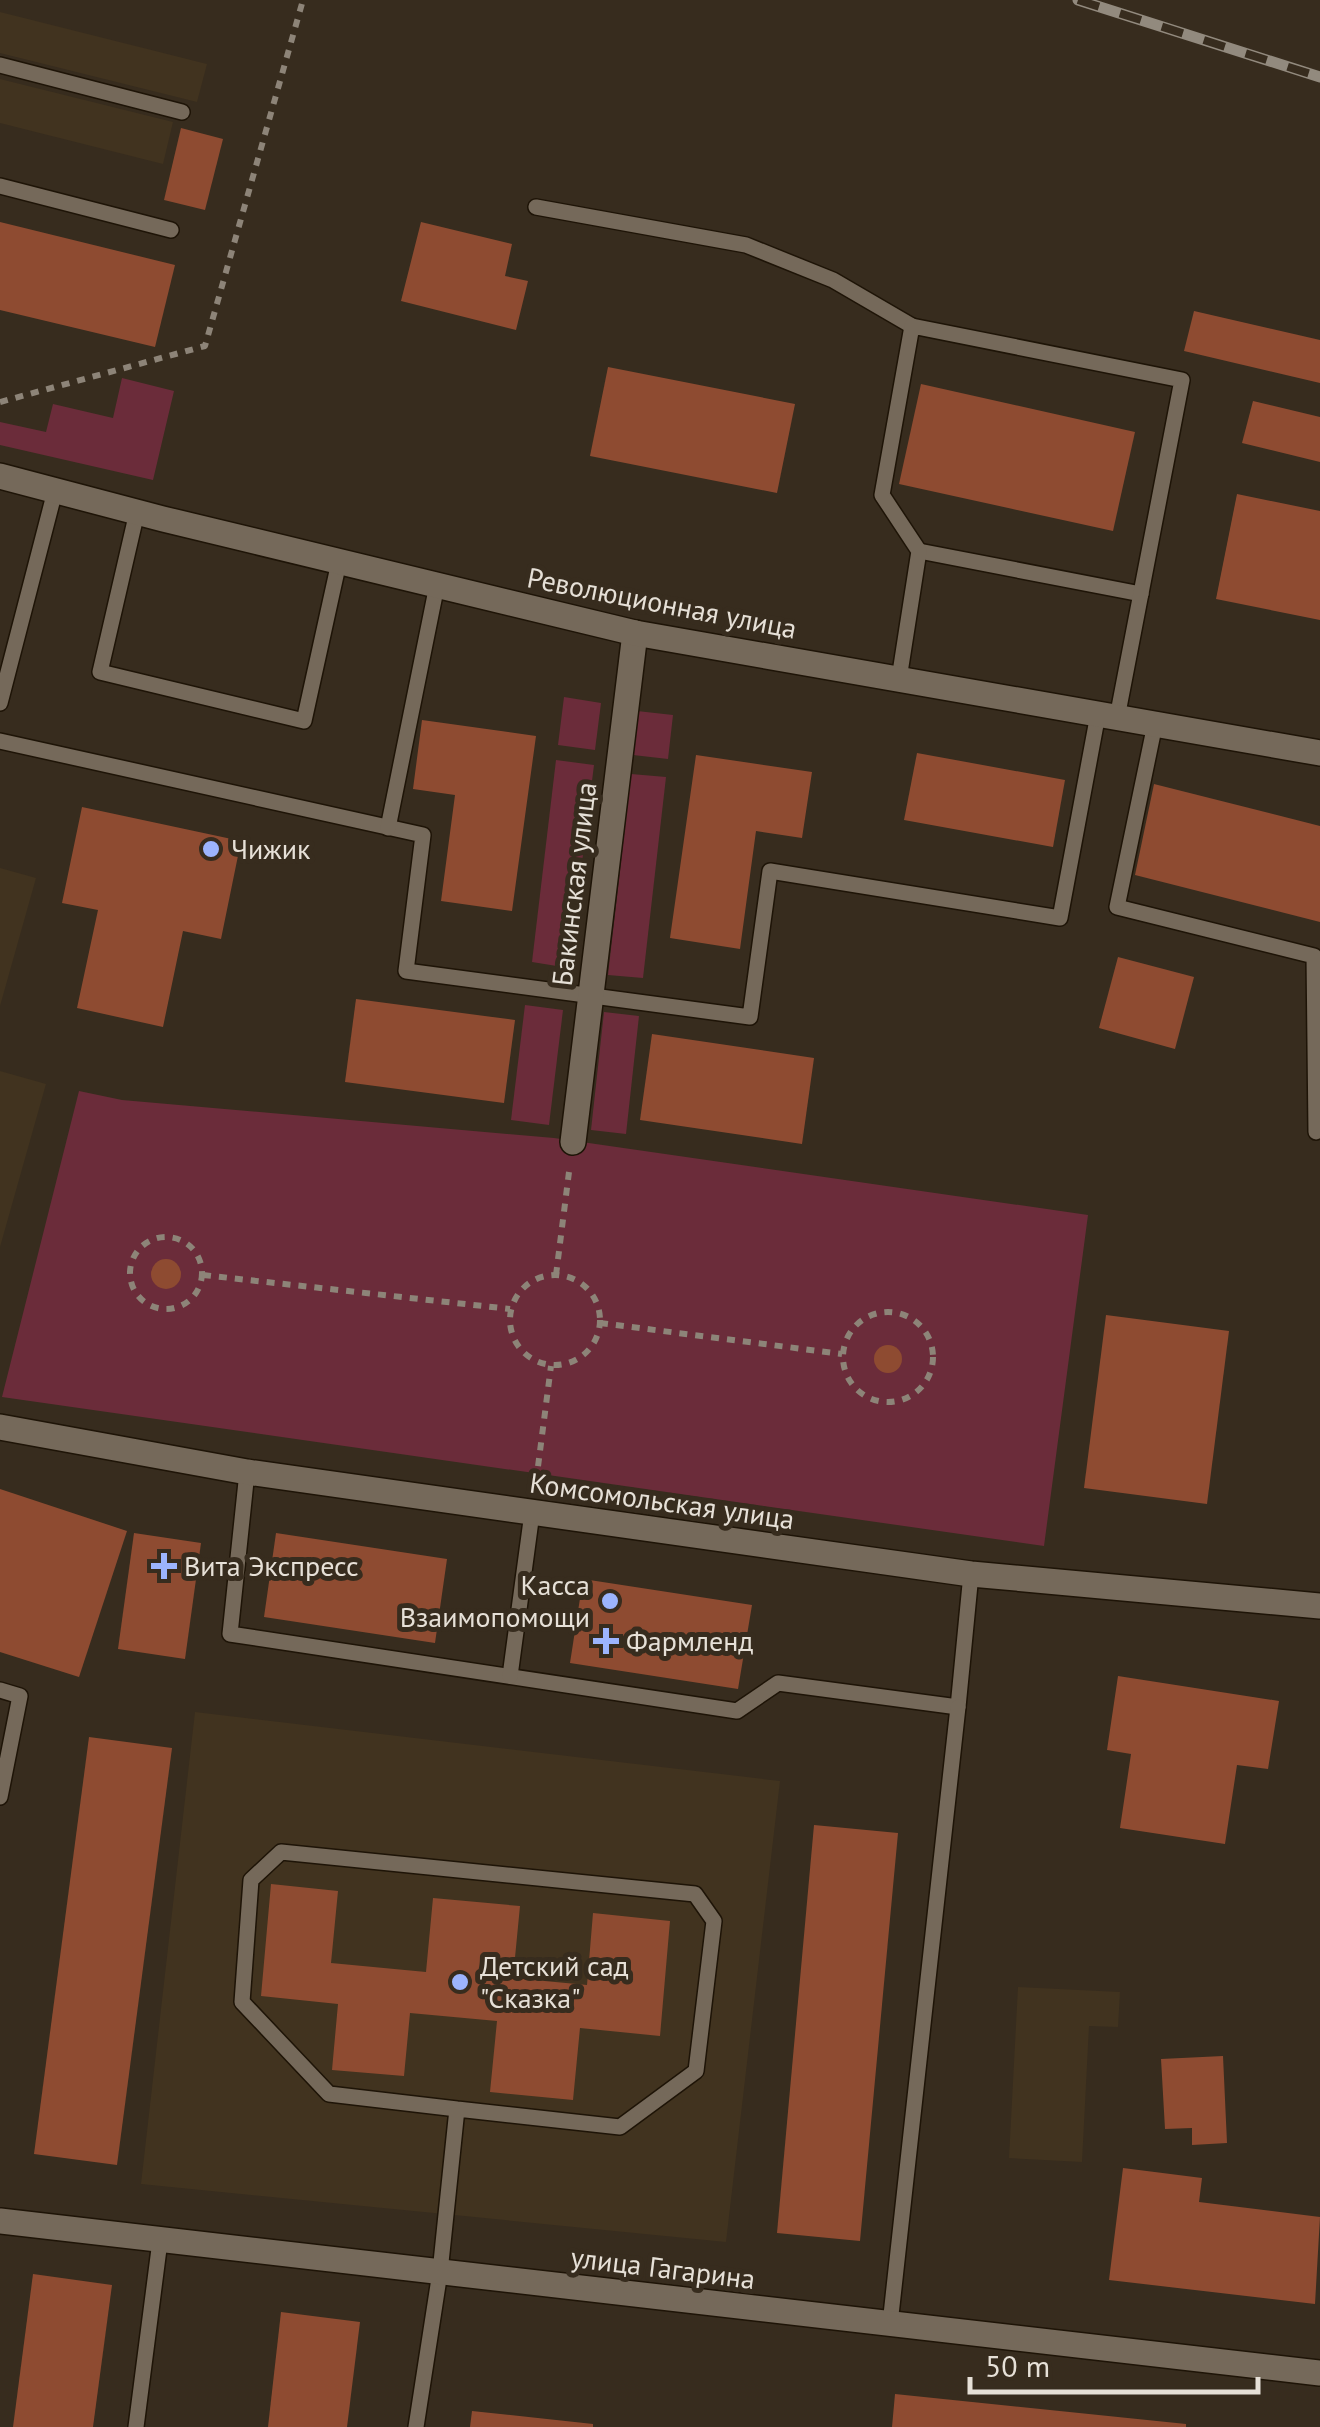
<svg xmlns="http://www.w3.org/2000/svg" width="1320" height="2427" font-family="'PT Sans',sans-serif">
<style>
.built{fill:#41331f}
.green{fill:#6b2c3a}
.building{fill:#8e4b31}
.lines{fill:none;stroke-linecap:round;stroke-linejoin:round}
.lane-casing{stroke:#1e1407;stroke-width:18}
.street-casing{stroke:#1e1407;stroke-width:28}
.secondary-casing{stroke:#1e1407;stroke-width:28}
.path{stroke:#8d8478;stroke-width:6;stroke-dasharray:8 8;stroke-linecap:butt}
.lane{stroke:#75695a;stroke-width:15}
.street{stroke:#75695a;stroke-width:25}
.secondary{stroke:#75695a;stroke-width:25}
.rail-casing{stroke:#928a7e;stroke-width:11}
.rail{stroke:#372c1e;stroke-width:8;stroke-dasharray:22;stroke-linecap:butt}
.poi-dot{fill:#9cb4fd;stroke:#372c1e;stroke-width:4}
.labels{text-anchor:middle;stroke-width:10;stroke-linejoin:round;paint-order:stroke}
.street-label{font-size:28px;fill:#e6e0d7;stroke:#372c1e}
.poi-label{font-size:28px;fill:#e6e0d7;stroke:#372c1e;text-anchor:start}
</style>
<rect width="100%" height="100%" fill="#372c1e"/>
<!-- built -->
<g class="built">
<path d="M0,12L207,64L197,102L0,53Z"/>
<path d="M0,79L173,122L163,164L0,123Z"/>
<path d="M0,868L36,878L0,1006Z"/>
<path d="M0,1071L46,1084L0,1247Z"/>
<path d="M195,1712L780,1781L726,2242L141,2184Z"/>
<path d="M1018,1987L1120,1992L1118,2027L1089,2026L1082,2162L1009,2158Z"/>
</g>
<!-- green -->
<g class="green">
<path d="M122,378L174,391L153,480L0,445V422L46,432L53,404L113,418Z"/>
<path d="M564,697L601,703L595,750L558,745Z"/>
<path d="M637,711L673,715L668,759L633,755Z"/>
<path d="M556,760L594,765L569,968L532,962Z"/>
<path d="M631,774L666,777L643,978L608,975Z"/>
<path d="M525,1005L563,1010L549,1125L511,1120Z"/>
<path d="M604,1012L639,1016L626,1134L591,1130Z"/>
<path d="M79,1091L122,1100L554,1138L1088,1215L1044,1546L2,1397Z"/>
</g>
<!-- building -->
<g class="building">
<path d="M181,128L223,139L205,210L164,200Z"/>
<path d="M0,222L175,265L155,347L0,310Z"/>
<path d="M421,222L512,244L505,276L528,281L516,330L401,301Z"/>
<path d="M1194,311L1320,340V383L1184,351Z"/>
<path d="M608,367L795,404L777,493L590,456Z"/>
<path d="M921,384L1135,432L1113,531L899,484Z"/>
<path d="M1253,401L1320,417V462L1242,443Z"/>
<path d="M1237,494L1320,511V620L1216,599Z"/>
<path d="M422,720L536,736L512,911L441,901L455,795L413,789Z"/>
<path d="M917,753L1065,780L1053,847L904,820Z"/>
<path d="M696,755L812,772L802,838L756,831L740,949L670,938Z"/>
<path d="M1154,784L1320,826V922L1135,875Z"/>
<path d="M82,807L241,841L221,939L183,931L163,1027L77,1008L98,910L62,903Z"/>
<path d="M1118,957L1194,977L1175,1049L1099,1028Z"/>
<path d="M356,999L515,1020L504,1103L345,1082Z"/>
<path d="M652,1034L814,1058L802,1144L640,1120Z"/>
<circle cx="166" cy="1274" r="15"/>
<path d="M1106,1315L1229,1331L1207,1504L1084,1488Z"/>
<circle cx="888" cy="1359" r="14"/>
<path d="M0,1489L127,1531L79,1677L0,1652Z"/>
<path d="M134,1533L201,1543L185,1659L118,1649Z"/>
<path d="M276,1533L447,1559L435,1643L264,1617Z"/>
<path d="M583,1579L752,1605L738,1689L570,1663Z"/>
<path d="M1118,1676L1279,1701L1268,1769L1237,1765L1225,1844L1120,1828L1131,1754L1107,1750Z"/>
<path d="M89,1737L172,1748L117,2165L34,2154Z"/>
<path d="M814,1825L898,1833L860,2241L777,2233Z"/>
<path d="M271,1884L338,1891L331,1963L426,1972L433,1898L520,1906L513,1978L587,1985L593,1913L670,1921L660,2036L580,2028L573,2100L490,2092L497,2021L410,2013L404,2076L332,2070L338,2004L261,1996Z"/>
<path d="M1223,2056L1227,2143L1192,2145V2128L1165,2129L1161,2059Z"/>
<path d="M1123,2168L1202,2178L1199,2202L1320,2217L1315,2304L1109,2280Z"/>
<path d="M33,2274L112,2285L93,2427H13Z"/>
<path d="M281,2312L360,2322L347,2427H268Z"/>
<path d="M895,2394L1186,2424V2427H892Z"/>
<path d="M472,2411L593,2424V2427H470Z"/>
</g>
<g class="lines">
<!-- lane casing -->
<g class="lane-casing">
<g id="lane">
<path d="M0,65L182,112"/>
<path d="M0,186L171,230"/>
<path d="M536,207L746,245L833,280L912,326"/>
<path d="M137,512L100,672L304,721L339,562"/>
<path d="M919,551L1141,594"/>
<path d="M899,679L919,551L882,495L912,326L1182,380L1117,718"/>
<path d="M0,703L55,491"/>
<path d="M1155,724L1117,907L1314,956L1316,1132"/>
<path d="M0,741L423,835L406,971L750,1017L770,871L1060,918L1098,714"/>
<path d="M388,828L437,585"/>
<path d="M247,1472L230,1634L737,1711L778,1683L958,1707L971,1574"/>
<path d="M510,1676L532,1513"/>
<path d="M0,1690L20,1696L0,1797"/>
<path d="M890,2324L958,1707"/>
<path d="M136,2427L160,2241"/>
<path d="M416,2427L440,2272L457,2109L620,2127L696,2071L714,1921L695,1894L281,1852L251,1880L242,2002L329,2094L457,2109"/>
</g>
</g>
<!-- street casing -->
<g class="street-casing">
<path id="street" d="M573,1142L635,633"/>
</g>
<!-- secondary casing -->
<g class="secondary-casing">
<g id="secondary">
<path d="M0,476L163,519L635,633L1320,753"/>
<path d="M0,1427L247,1472L971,1574L1320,1606"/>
<path d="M0,2221L1320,2373"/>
</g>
</g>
<!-- path -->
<g class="path">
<path d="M0,402L205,346L303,0"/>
<circle cx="166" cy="1273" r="36"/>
<circle cx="555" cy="1320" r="45"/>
<path d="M203,1275L510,1309"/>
<path d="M556,1275L569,1172"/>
<circle cx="888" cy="1357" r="45"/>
<path d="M600,1323L842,1354"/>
<path d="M536,1482L551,1366"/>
</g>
<!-- lane -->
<use href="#lane" class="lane"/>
<!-- street -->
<use href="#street" class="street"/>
<!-- secondary -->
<use href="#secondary" class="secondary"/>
<!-- rail casing -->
<g class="rail-casing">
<path id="rail" d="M1078,0L1320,77"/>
</g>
<!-- rail -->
<use href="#rail" class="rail"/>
</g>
<!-- markers -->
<g class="poi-dot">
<circle cx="211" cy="849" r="10"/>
<path d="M159 1551h10v10h10v10h-10v10h-10v-10h-10v-10h10z"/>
<circle cx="610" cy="1601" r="10"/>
<path d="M601 1626h10v10h10v10h-10v10h-10v-10h-10v-10h10z"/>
<circle cx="460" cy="1982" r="10"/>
</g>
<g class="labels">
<!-- street labels -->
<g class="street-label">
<text transform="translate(662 603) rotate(11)" y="10">Революционная улица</text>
<text transform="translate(574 884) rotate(-83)" y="10">Бакинская улица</text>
<text transform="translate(662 1501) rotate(8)" y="10">Комсомольская улица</text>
<text transform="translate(663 2268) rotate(7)" y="10">улица Гагарина</text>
</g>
<!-- poi labels -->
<g class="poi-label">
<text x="231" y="859">Чижик</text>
<text x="184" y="1576">Вита Экспресс</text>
<text x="590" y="1595" text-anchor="end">Касса<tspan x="590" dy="32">Взаимопомощи</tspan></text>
<text x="626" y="1651">Фармленд</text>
<text x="480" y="1976">Детский сад<tspan x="480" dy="32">"Сказка"</tspan></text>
</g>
</g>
<!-- scale -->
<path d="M970 2377v15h288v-15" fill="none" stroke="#e6e0d7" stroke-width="5"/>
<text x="985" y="2377" font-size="30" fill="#e6e0d7" stroke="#372c1e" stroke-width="8" paint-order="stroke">50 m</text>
</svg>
